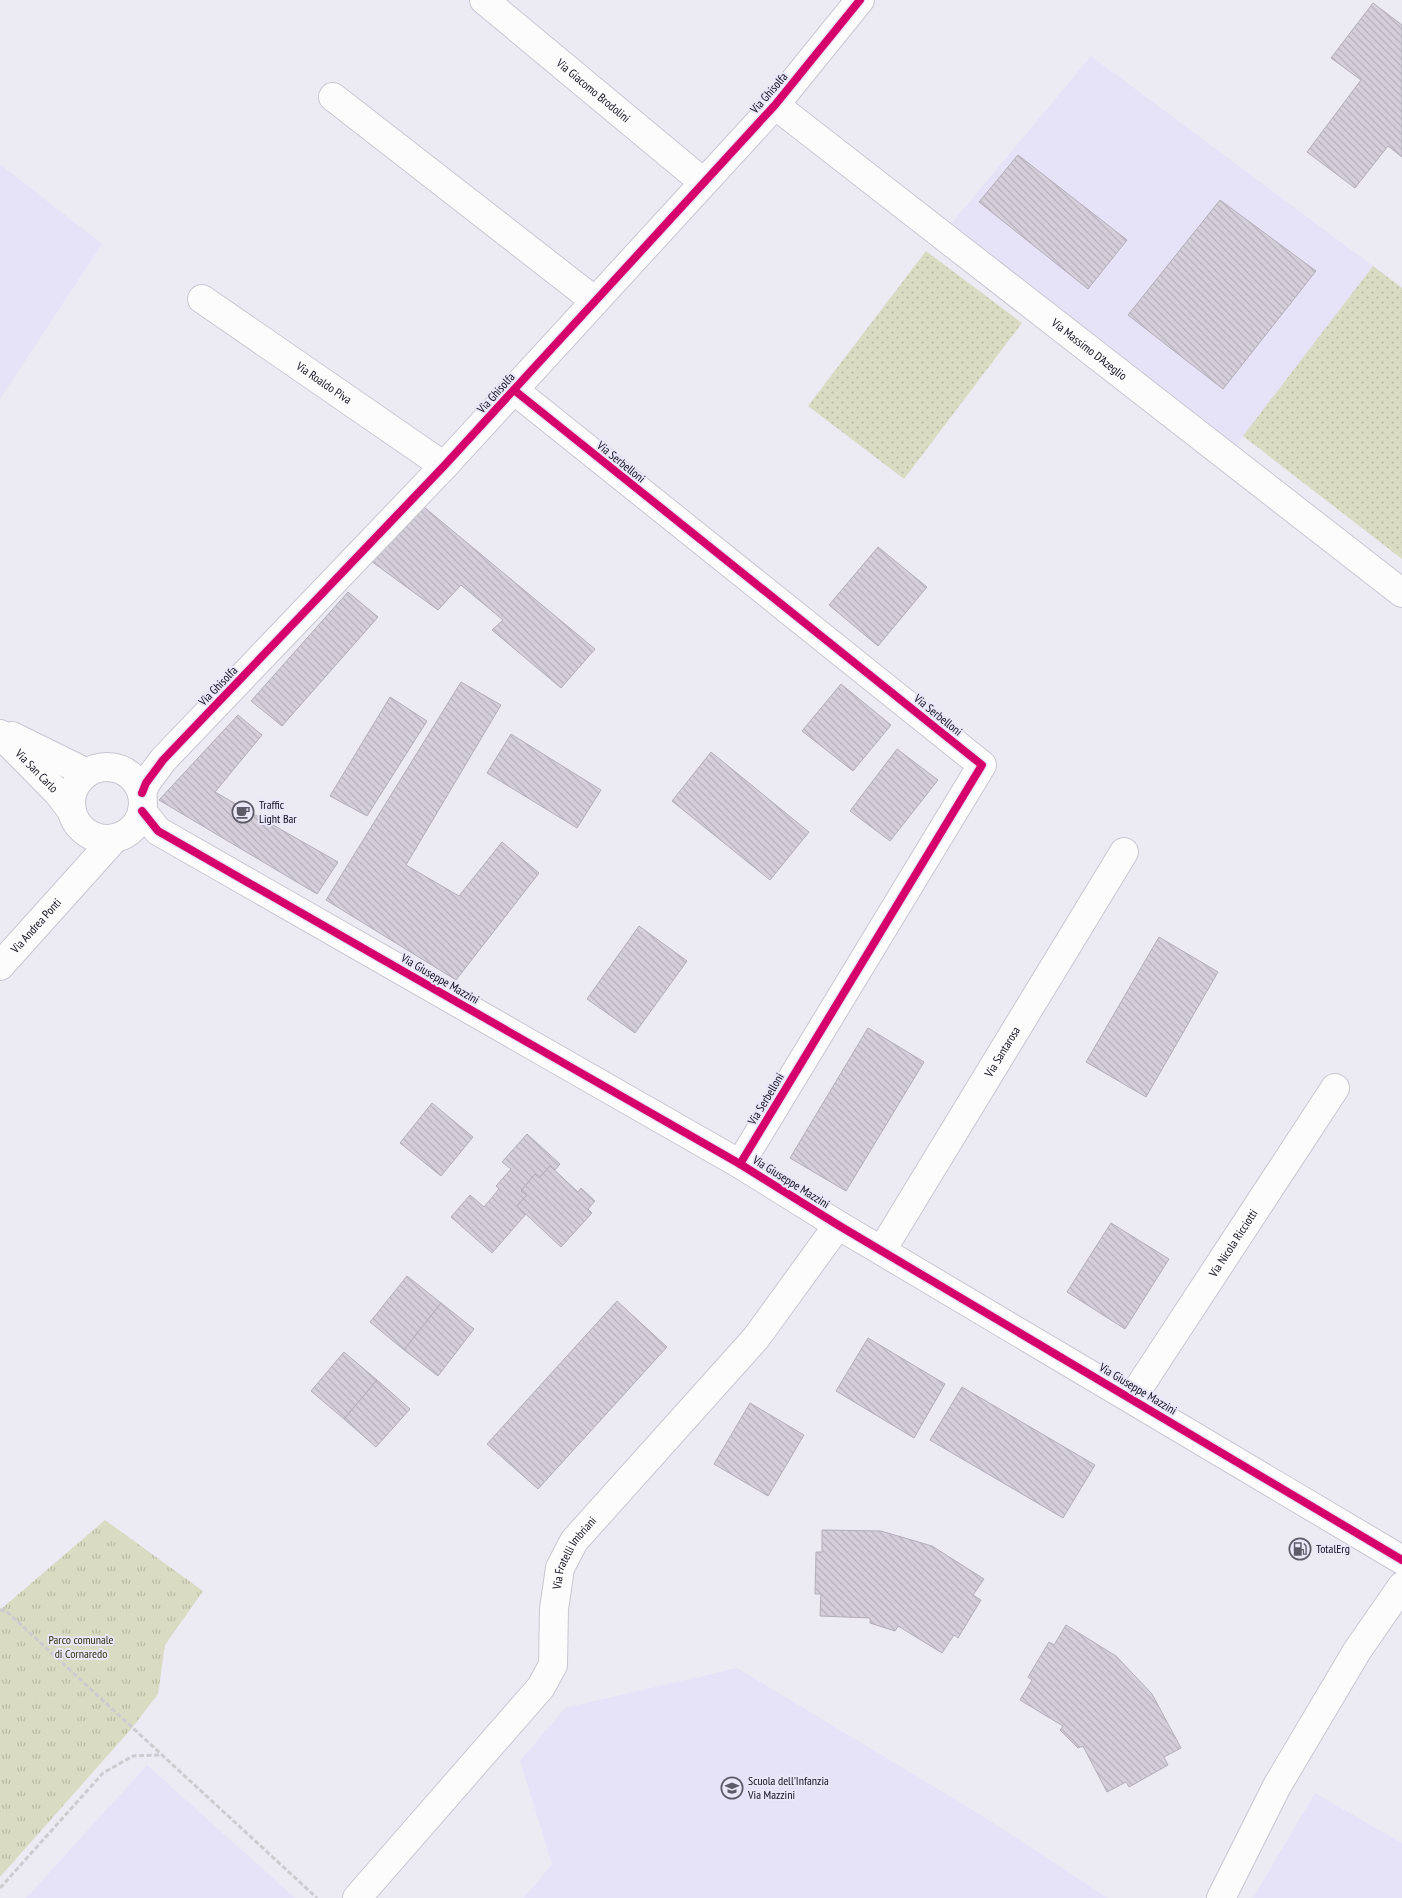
<svg xmlns="http://www.w3.org/2000/svg" width="1402" height="1898" font-family="'PT Sans Narrow',sans-serif">
<style>
.built{fill:#e6e3f8}
.grass{fill:url(#grass-dots)}
.park{fill:url(#park-tufts)}
.building{fill:url(#building-back-hatch);stroke:#b3aeba}
.lines{fill:none;stroke-linecap:round;stroke-linejoin:round}
.minor-casing{stroke:#c8c7d2;stroke-width:30}
.path{stroke:#ccccd0;stroke-width:3;stroke-dasharray:5 2.5;stroke-linecap:butt}
.minor{stroke:#fcfcfd;stroke-width:28}
.cycleway-casing{stroke:#e9e7f8;stroke-width:11}
.cycleway{stroke:#d6006c;stroke-width:8}
.labels{text-anchor:middle;stroke-width:4;stroke-linejoin:round;paint-order:stroke}
.street-label{font-size:12px;fill:#110e1d;stroke:#e9e7f8}
.poi-label{font-size:12px;fill:#110e1d;stroke:#e9e7f8;text-anchor:start}
.park-label{font-size:12px;fill:#323314;stroke:#e9e7f8}
</style>
<defs>
<pattern id="grass-dots" width="8" height="8" patternUnits="userSpaceOnUse" patternTransform="scale(1.25)"><rect width="8" height="8" fill="#d9dbc2"/><path d="M2 2h.1M6 6h.1" fill="none" stroke="#b9bba6" stroke-width="1.8" stroke-linecap="round"/></pattern>
<pattern id="park-tufts" width="24" height="20" patternUnits="userSpaceOnUse" patternTransform="scale(1.25)"><rect width="24" height="20" fill="#d9dbc2"/><path d="M3 7l-1-3M5 7V3M7 7l1-3M15 17l-1-3M17 17v-4M19 17l1-3" fill="none" stroke="#b9bba6"/></pattern>
<pattern id="building-back-hatch" width="6" height="6" patternUnits="userSpaceOnUse" patternTransform="scale(1.25)"><rect width="6" height="6" fill="#d4cfdb"/><path d="M-1 5l2 2M0 0l6 6M5-1l2 2" fill="none" stroke="#b5b1bc"/></pattern>
</defs>
<rect width="100%" height="100%" fill="#ecebf4"/>
<!-- built -->
<g class="built">
<path d="M1091,56L1373,266L1232,452L945,231Z"/>
<path d="M0,164L102,244L0,399Z"/>
<path d="M737,1668L981,1815L1108,1898H524L552,1864L520,1761L565,1708Z"/>
<path d="M147,1765L295,1898H26Z"/>
<path d="M1315,1793L1402,1843V1898H1253Z"/>
</g>
<!-- grass -->
<g class="grass">
<path d="M926,251L1022,323L904,479L808,406Z"/>
<path d="M1373,266L1402,288V559L1243,436Z"/>
</g>
<!-- park -->
<path class="park" d="M105,1520L203,1591L165,1645L158,1694L132,1728L0,1877V1610Z"/>
<!-- building -->
<g class="building">
<path d="M1373,3L1402,25V157L1388,146L1355,188L1307,152L1361,80L1331,58Z"/>
<path d="M1018,155L1127,240L1088,289L979,202Z"/>
<path d="M1220,200L1316,271L1223,389L1128,315Z"/>
<path d="M424,507L595,649L561,688L492,630L503,620L461,585L438,610L371,561Z"/>
<path d="M878,547L927,587L878,646L829,605Z"/>
<path d="M348,592L378,617L282,726L251,701Z"/>
<path d="M461,682L501,705L406,865L459,896L502,842L539,873L456,980L326,900Z"/>
<path d="M841,684L891,725L853,771L802,731Z"/>
<path d="M390,697L427,721L367,816L330,796Z"/>
<path d="M238,715L262,735L215,792L338,862L317,894L159,800Z"/>
<path d="M511,734L601,790L577,828L487,773Z"/>
<path d="M897,749L938,780L890,841L850,811Z"/>
<path d="M711,752L809,832L770,880L672,801Z"/>
<path d="M639,926L687,961L635,1033L587,999Z"/>
<path d="M1159,937L1218,972L1146,1097L1086,1062Z"/>
<path d="M868,1028L924,1062L846,1191L790,1158Z"/>
<path d="M432,1103L473,1137L441,1176L400,1143Z"/>
<path d="M527,1134L560,1164L555,1170L550,1166L539,1178L535,1174L521,1191L527,1195L517,1206L526,1214L492,1253L451,1217L470,1195L484,1207L499,1189L496,1186L511,1169L502,1162Z"/>
<path d="M550,1166L578,1192L581,1188L595,1201L588,1209L592,1213L561,1247L517,1206L527,1195L521,1191L535,1174L539,1178Z"/>
<path d="M1111,1223L1169,1259L1125,1329L1067,1292Z"/>
<path d="M407,1276L441,1303L404,1350L370,1322Z"/>
<path d="M617,1301L667,1347L538,1489L487,1444Z"/>
<path d="M441,1303L474,1329L438,1376L404,1350Z"/>
<path d="M868,1338L945,1384L914,1438L836,1391Z"/>
<path d="M344,1352L377,1380L344,1419L311,1391Z"/>
<path d="M377,1380L410,1409L376,1447L344,1419Z"/>
<path d="M962,1387L1095,1465L1063,1518L930,1440Z"/>
<path d="M750,1403L804,1435L768,1496L714,1464Z"/>
<path d="M822,1530L881,1531L932,1546L984,1579L973,1595L981,1600L958,1638L954,1635L942,1653L898,1626L895,1631L870,1623V1618L820,1616L821,1594H815L816,1552H822Z"/>
<path d="M1066,1625L1116,1656L1152,1694L1181,1748L1164,1757L1168,1765L1129,1787L1126,1782L1107,1792L1083,1746L1078,1748L1060,1730L1063,1726L1020,1700L1032,1680L1028,1677L1049,1642L1054,1645Z"/>
</g>
<g class="lines">
<!-- minor casing -->
<g class="minor-casing">
<g id="minor">
<path id="s1" d="M484,0L703,182"/>
<path d="M333,97L595,301"/>
<path id="s2" d="M775,105L1402,593"/>
<path id="s3" d="M202,299L444,466"/>
<path d="M514,390L982,765L740,1164"/>
<path id="s4" d="M0,734L58,793L71,810"/>
<path d="M12,736L87,773"/>
<circle cx="107" cy="803" r="36"/>
<path d="M142,793L146,783L163,760L444,466L775,105L860,0"/>
<path d="M142,811L158,831L740,1164L838,1225L1402,1560"/>
<path id="s5" d="M0,966L115,838"/>
<path id="s6" d="M882,1250L1124,852"/>
<path id="s7" d="M1132,1398L1335,1088"/>
<path id="s8" d="M357,1898L541,1687L553,1665L554,1609L560,1568L574,1541L756,1338L838,1225"/>
<path d="M1221,1898L1277,1786L1357,1651L1402,1586"/>
</g>
</g>
<!-- path -->
<g class="path">
<path d="M0,1610H5L317,1898"/>
<path d="M0,1888L103,1773L133,1756L160,1755"/>
</g>
<!-- minor -->
<use href="#minor" class="minor"/>
<!-- cycleway casing -->
<g class="cycleway-casing">
<g id="cycleway">
<path d="M514,390L982,765L740,1164"/>
<path d="M142,793L146,783L163,760L444,466L775,105L860,0"/>
<path d="M142,811L158,831L740,1164L838,1225L1402,1560"/>
</g>
</g>
<!-- cycleway -->
<use href="#cycleway" class="cycleway"/>
</g>
<!-- icons -->
<defs>
<g id="cafe-ring" transform="scale(1.125)"><circle r="9.5" fill="#e9e7f8" stroke="#5e5b68" stroke-width="1.5"/><path d="M-5.5-4.5H6V0H3Q3 3.5 0 3.5H-2.5Q-5.5 3.5-5.5 0ZM3-3.2v2h1.7v-2ZM-6 4.5H4V6H-6Z" fill="#5e5b68"/></g>
<g id="fuel-ring" transform="scale(1.125)"><circle r="9.5" fill="#e9e7f8" stroke="#5e5b68" stroke-width="1.5"/><path d="M-5.5-6h7V0h2V4h1.3V-2.5L3-4.5l.8-.8L6-3V5H2.5V1h-1V6h-7ZM-4.2-4.7v3.2H.2V-4.7Z" fill="#5e5b68"/></g>
<g id="school-ring" transform="scale(1.125)"><circle r="9.5" fill="#e9e7f8" stroke="#5e5b68" stroke-width="1.5"/><path d="M0-5L7-2L0 1L-7-2ZM-4 1L0 2.5L4 1V4Q0 6-4 4Z" fill="#5e5b68"/></g>
</defs>
<g fill-rule="evenodd">
<use href="#cafe-ring" x="243" y="812"/>
<use href="#fuel-ring" x="1300" y="1549"/>
<use href="#school-ring" x="732" y="1788"/>
</g>
<g class="labels">
<!-- street labels -->
<g class="street-label">
<text dy="4" stroke="none"><textPath href="#s1" startOffset="142">Via Giacomo Brodolini</textPath></text>
<text transform="translate(769 93) rotate(-49)" y="4">Via Ghisolfa</text>
<text dy="4" stroke="none"><textPath href="#s2" startOffset="398">Via Massimo D'Azeglio</textPath></text>
<text dy="4" stroke="none"><textPath href="#s3" startOffset="148">Via Roaldo Piva</textPath></text>
<text transform="translate(496 393) rotate(-48)" y="4">Via Ghisolfa</text>
<text transform="translate(621 462) rotate(39)" y="4">Via Serbelloni</text>
<text transform="translate(218 686) rotate(-46)" y="4">Via Ghisolfa</text>
<text transform="translate(938 715) rotate(39)" y="4">Via Serbelloni</text>
<text dy="4" stroke="none"><textPath href="#s4" startOffset="52">Via San Carlo</textPath></text>
<text dy="4" stroke="none"><textPath href="#s5" startOffset="54">Via Andrea Ponti</textPath></text>
<text transform="translate(440 979) rotate(30)" y="4">Via Giuseppe Mazzini</text>
<text dy="4" stroke="none"><textPath href="#s6" startOffset="232">Via Santarosa</textPath></text>
<text transform="translate(766 1099) rotate(-59)" y="4">Via Serbelloni</text>
<text transform="translate(791 1182) rotate(32)" y="4">Via Giuseppe Mazzini</text>
<text dy="4" stroke="none"><textPath href="#s7" startOffset="185">Via Nicola Ricciotti</textPath></text>
<text transform="translate(1138 1389) rotate(31)" y="4">Via Giuseppe Mazzini</text>
<text dy="4" stroke="none"><textPath href="#s8" startOffset="422">Via Fratelli Imbriani</textPath></text>
</g>
<!-- poi labels -->
<g class="poi-label">
<text x="259" y="809">Traffic<tspan x="259" dy="14">Light Bar</tspan></text>
<text x="1316" y="1553">TotalErg</text>
<text x="748" y="1785">Scuola dell'Infanzia<tspan x="748" dy="14">Via Mazzini</tspan></text>
</g>
<!-- park labels -->
<g class="park-label">
<text x="81" y="1644">Parco comunale<tspan x="81" dy="14">di Cornaredo</tspan></text>
</g>
</g>
</svg>
